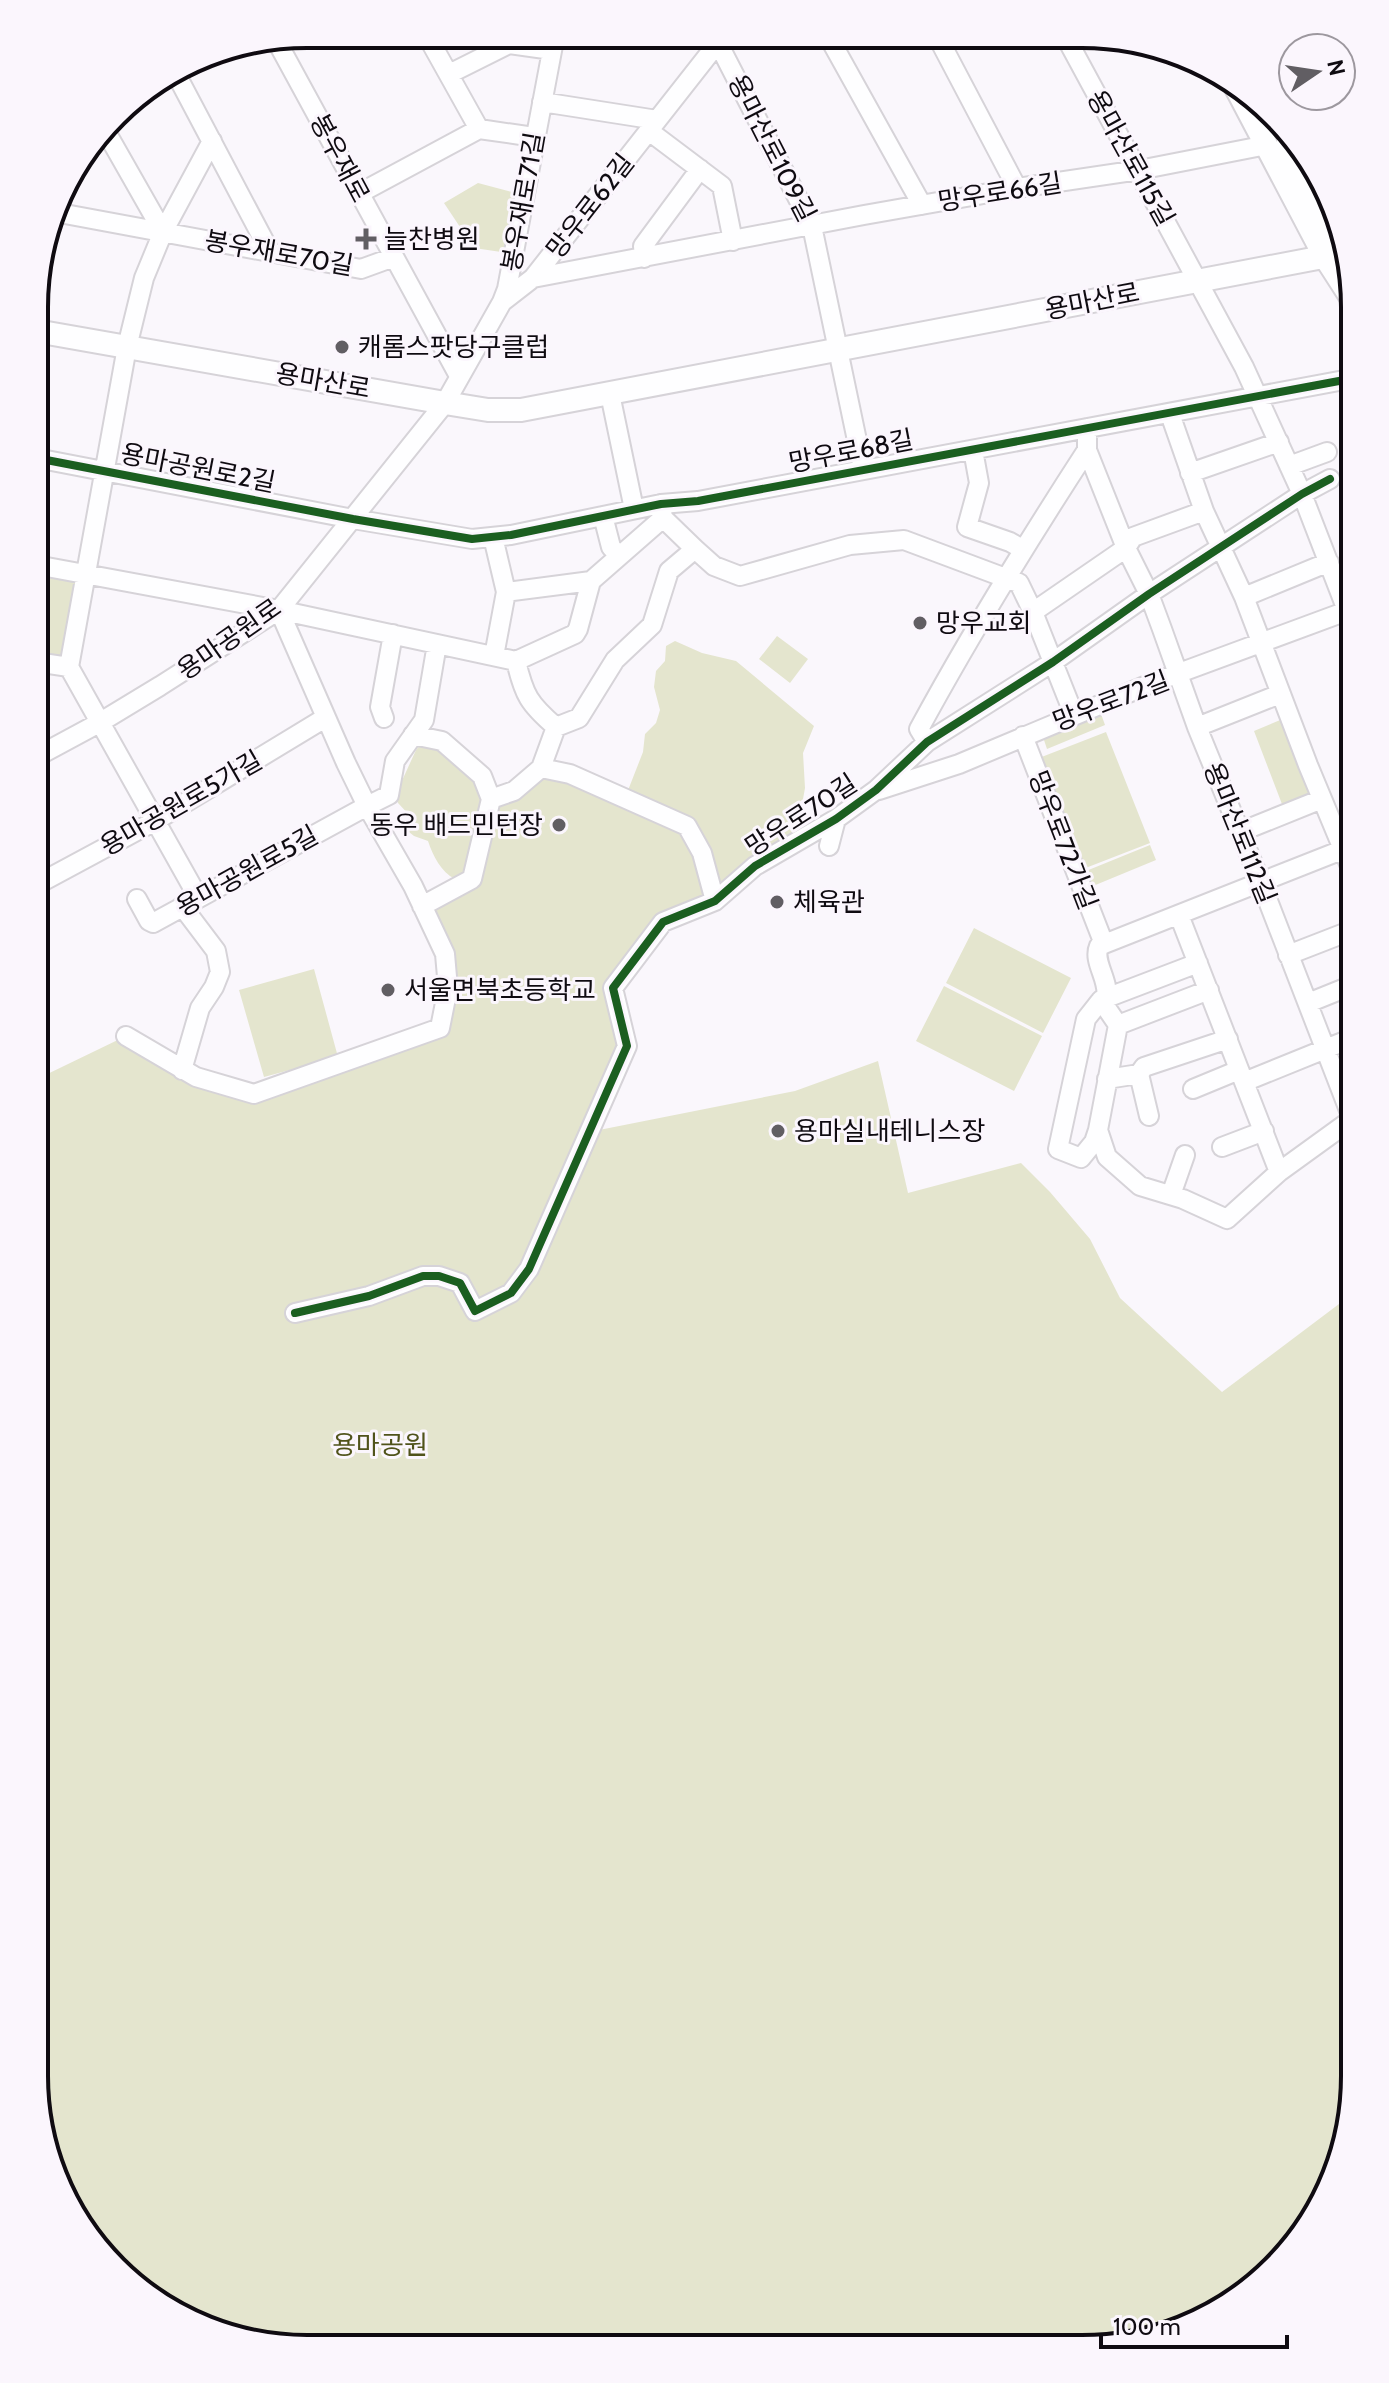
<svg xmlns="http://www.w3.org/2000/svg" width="1389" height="2383" font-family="Cabin,'Noto Sans KR',sans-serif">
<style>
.green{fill:#e4e5ce}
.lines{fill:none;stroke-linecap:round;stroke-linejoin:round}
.minor-casing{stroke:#d6d3d8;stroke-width:22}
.major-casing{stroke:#d6d3d8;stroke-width:26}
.minor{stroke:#fefeff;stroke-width:18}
.major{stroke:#fefeff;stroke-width:22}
.cycleway-casing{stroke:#fbf6fd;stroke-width:13}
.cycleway{stroke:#1b5e20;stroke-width:8}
.poi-dot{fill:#615e63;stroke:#fbf6fd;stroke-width:3}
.labels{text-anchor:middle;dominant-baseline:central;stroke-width:6;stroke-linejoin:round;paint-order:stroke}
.street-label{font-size:26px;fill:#0f0b11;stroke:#fbf6fd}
.poi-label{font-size:26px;fill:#0f0b11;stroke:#fbf6fd;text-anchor:start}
.park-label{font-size:26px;fill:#50531b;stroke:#fbf6fd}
.rim{fill:none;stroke:#0f0b11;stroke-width:4}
</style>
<rect width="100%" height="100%" fill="#faf7fc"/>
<path class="green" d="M478,183l41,11 -11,59 -34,-5 -30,-45z
M47,567l37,7 -15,91 -33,-5v-18z
M777,636l31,23 -18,24 -31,-24z
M675,641l27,12 34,8 78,65 -11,27 2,35 -7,39 -43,39 -92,56 -50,65 14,59 -38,86 206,-41 83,-30 30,132 113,-30 29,29 40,47 30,59 102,94 117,-88 16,-21 -1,812 -20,85 -35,62 -113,86 -103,21 -812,-2 -131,-55 -85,-112 -21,-104 1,-996 91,-44 128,58 186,-66 8,-40 -26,-82 50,-27 19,-80 50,-31 84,30 18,-46 2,-18 11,-11 4,-13 -6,-23 2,-16 9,-10 1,-15z
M1100,711l5,14 -58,24 -5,-15z
M1285,718l33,81 -33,13 -31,-81z
M1106,732l44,111 -67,26 -44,-111z
M422,743h10l45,35 9,22 -15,69 -16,10c-14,-7 -22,-23 -27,-38l-14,-5 -5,-4 2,-15 -13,-14 -3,-7 21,-46z
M1150,845l6,15 -63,26 -7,-15z
M974,928l97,50 -28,55 -97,-50z
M314,969l24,88 -74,20 -25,-87z
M944,986l98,50 -28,55 -98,-50z"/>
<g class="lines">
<defs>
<path id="minor" d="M426,34l53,95
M700,35l18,8 94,183 51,243
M828,36l94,169
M937,36l80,152
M1065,36l179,331 58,127 53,137
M276,40l183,336
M175,72l95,180
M449,74l60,-30 43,6
M542,102l115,18
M649,131l73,55 11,55
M360,193l119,-64 55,8
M54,212l307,57 33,-12
M163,232l49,-91
M644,258l-1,-12 57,-77
M533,278l331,-63 153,-27 122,-18 128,-25
M502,302l5,-13 48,-254
M610,394l24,115
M1170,414l34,97 40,86 64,168 47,113
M1087,428v22l39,98 23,46 13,35 35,98 66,161 89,230
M973,450l6,33 -12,44 43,15 12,7
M36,458l317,61 119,20 39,-4 150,-31 37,-3 657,-123
M1289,466l38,-14
M1190,473l89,-31
M603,516l8,31 8,9
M663,518l32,31
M493,537l13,55 -12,64
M36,565l243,45 237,51 59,-27 3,-5 13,-48 72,-63 -2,-14
M506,592l85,-11
M1244,597l85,-35
M1033,612l93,-64 7,-11 71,-26
M516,661c8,34 13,43 40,66
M36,662l33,5 129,230
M69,667l58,-320 17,-69 19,-46 -58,-102
M384,718l-4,-11 13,-73
M1197,727l83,-33
M413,735l29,6 40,35 9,23 -19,80 -50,27
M1023,736l81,208
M927,742l-8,-13c52,-96 109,-188 168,-279
M36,757l63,-34 61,-37 119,-76 166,-207 57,-101 31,-24 191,-243
M541,768l15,-41 23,-9 36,-58 37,-35 17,-54 26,-22 19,17 26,10 110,-31 54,-5 115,43 14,29 41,103
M541,768l29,6 117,52 15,27 13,48
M879,790l80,-26 193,-81 203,-75
M491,799l23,-8 27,-23
M1240,832l82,-33
M829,846l7,-27
M36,885l119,-64 170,-103
M137,899l12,22 4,2 214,-117 22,-11 6,-34 29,-41 13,-76
M182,906l34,45 4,21 -6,15 -14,21 -18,62
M1179,915l100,257
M1288,955l67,-26
M1106,998c4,-18 -14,-36 -7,-52l253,-100
M1101,1000l17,25 -20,105 9,27 33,29 43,13 44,20 52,-47 76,-55
M1308,1003l47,-19
M1118,1025l91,-35
M126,1036l70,41 58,17 186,-66 8,-40 -3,-34 -32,-68 -46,-80 -21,-43 -67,-153
M1139,1074l5,-7 84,-28
M1107,1079l32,-5 10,42
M1244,1082l111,-45
M1193,1089l46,-19
M1098,1130l-4,12 -13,16 -23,-9 28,-130 15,-19 97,-37
M1222,1147l42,-16
M1171,1195l14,-40
M295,1313l74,-17 54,-20h16l21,7 15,28 36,-18 18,-24 98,-223 -14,-58 50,-66 52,-21 40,-35 81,-47 40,-29 51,-48 126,-80 96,-68 153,-100 28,-15"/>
<path id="major" d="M1234,84l91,173 29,45
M1288,142l56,107
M36,331l409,72 43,7h33l823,-157"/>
</defs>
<use href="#minor" class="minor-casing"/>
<use href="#major" class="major-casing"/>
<use href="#minor" class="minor"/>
<use href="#major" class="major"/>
<defs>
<path id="cycleway" d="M36,458l317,61 119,20 39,-4 150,-31 37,-3 657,-123
M295,1313l74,-17 54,-20h16l21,7 15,28 36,-18 18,-24 98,-223 -14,-58 50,-66 52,-21 40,-35 81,-47 40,-29 51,-48 126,-80 96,-68 153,-100 28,-15"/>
</defs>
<use href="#cycleway" class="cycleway-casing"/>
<use href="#cycleway" class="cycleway"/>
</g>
<g class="poi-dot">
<path d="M362 227h8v8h8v8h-8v8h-8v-8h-8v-8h8z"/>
<circle cx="342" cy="347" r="8"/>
<circle cx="920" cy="623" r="8"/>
<circle cx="559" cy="825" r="8"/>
<circle cx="777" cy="902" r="8"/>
<circle cx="388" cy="990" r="8"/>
<circle cx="778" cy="1131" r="8"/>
</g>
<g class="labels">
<g class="street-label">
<text transform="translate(772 148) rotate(63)">용마산로109길</text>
<text transform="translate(340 158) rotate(62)">봉우재로</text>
<text transform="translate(1131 158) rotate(61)">용마산로115길</text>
<text transform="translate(1000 192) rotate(-9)">망우로66길</text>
<text transform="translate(523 202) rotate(-80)">봉우재로71길</text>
<text transform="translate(590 206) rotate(-52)">망우로62길</text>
<text transform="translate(279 253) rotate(10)">봉우재로70길</text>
<text transform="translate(1092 301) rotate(-11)">용마산로</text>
<text transform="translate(323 381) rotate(10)">용마산로</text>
<text transform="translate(851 451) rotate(-11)">망우로68길</text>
<text transform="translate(198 468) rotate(11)">용마공원로2길</text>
<text transform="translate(229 639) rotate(-35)">용마공원로</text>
<text transform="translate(1111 701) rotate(-21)">망우로72길</text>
<text transform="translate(181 803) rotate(-30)">용마공원로5가길</text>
<text transform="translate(801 815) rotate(-33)">망우로70길</text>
<text transform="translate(1240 833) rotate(68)">용마산로112길</text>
<text transform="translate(1063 840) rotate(69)">망우로72가길</text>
<text transform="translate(247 871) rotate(-29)">용마공원로5길</text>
</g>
<g class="poi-label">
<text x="384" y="239">늘찬병원</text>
<text x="358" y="347">캐롬스팟당구클럽</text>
<text x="936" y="623">망우교회</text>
<text x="543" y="825" text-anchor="end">동우 배드민턴장</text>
<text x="793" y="902">체육관</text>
<text x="404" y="990">서울면북초등학교</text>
<text x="794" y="1131">용마실내테니스장</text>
</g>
<g class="park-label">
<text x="380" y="1445">용마공원</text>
</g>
</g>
<path d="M0 0H1389V2383H0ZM307 48H1082A259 259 0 0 1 1341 307V2076A259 259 0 0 1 1082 2335H307A259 259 0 0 1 48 2076V307A259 259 0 0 1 307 48Z" fill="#fbf6fd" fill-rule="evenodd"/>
<path class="rim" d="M307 48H1082A259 259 0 0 1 1341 307V2076A259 259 0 0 1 1082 2335H307A259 259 0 0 1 48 2076V307A259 259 0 0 1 307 48Z"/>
<g transform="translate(1317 72) rotate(77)"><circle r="38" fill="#fbf6fd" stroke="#9d989f" stroke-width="2"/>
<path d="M0-6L14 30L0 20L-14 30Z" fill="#615e63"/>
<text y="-12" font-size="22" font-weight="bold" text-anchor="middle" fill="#0f0b11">N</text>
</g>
<path d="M1101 2335v12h186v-12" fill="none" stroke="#0f0b11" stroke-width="4"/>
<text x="1113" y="2335" font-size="24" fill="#0f0b11" stroke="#fbf6fd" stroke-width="6" paint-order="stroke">100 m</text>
</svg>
